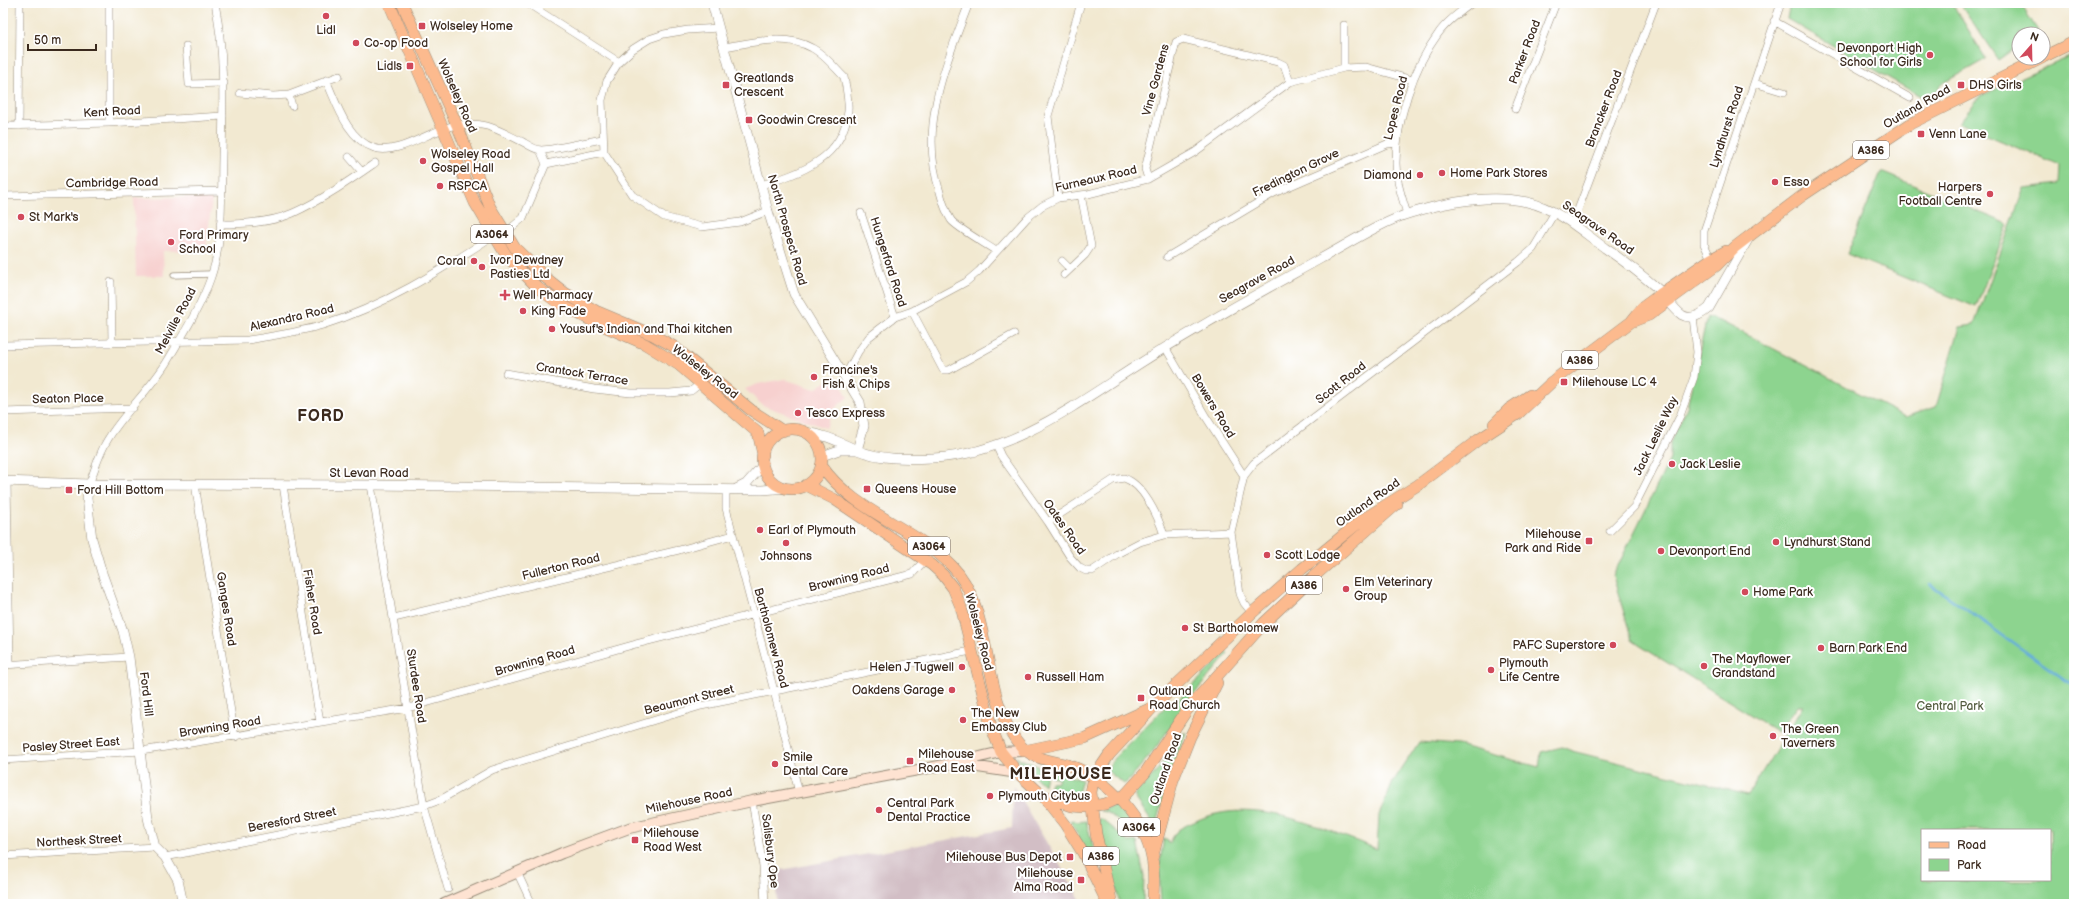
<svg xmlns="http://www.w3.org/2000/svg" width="2077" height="907" font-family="'Balsamiq Sans',sans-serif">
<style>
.built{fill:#f7d0cf}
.industrial{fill:#d2bec5}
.green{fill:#8dd48f;stroke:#647f56;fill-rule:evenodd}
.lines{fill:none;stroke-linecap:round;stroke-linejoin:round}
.stream{stroke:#65addc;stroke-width:2.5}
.pedestrian-casing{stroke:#968a78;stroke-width:7}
.minor-casing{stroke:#968a78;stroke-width:8}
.tertiary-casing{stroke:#968a78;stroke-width:10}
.secondary-casing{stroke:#968a78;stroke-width:12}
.primary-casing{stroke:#968a78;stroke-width:12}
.pedestrian{stroke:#fff;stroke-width:5.5}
.minor{stroke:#fff;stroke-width:7}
.tertiary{stroke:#fff;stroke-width:9}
.secondary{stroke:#fee3d2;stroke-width:10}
.primary{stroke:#fcba8e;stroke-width:11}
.poi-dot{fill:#d1495b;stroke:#fff;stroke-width:1.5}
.labels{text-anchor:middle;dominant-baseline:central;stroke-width:4;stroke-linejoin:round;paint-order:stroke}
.shield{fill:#fff;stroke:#766a62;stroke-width:1}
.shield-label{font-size:11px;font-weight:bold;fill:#3b2a1e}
.poi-label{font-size:12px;fill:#3b2a1e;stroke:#fff;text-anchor:start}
.street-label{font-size:12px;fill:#3b2a1e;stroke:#fff}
.park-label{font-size:12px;fill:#545d40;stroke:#fff}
.district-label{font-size:16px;font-weight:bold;letter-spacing:1px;fill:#3b2a1e;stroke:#fff}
</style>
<rect width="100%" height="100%" fill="#fff"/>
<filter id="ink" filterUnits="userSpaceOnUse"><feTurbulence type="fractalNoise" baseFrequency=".025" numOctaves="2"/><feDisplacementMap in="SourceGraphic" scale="8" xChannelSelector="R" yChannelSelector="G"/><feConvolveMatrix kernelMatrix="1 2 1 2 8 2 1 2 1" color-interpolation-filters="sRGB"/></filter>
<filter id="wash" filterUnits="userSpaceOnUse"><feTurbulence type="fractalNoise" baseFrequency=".012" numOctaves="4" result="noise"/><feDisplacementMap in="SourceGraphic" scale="16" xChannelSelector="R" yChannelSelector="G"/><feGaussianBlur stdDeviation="0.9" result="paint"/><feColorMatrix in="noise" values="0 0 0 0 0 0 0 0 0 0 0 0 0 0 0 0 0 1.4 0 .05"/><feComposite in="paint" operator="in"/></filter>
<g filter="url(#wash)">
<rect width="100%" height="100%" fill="#f2e9d1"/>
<path class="built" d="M211,197l1,2 -6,51 -43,1 1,25h-28l-2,-78z
M836,375l12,22 -15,13 -7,18 -64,-23 -17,-16 13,-5 26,-5 31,10z"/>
<path class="industrial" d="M1013,786l70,118h-306l-2,-33 237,-43z"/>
<path class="green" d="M1790,3h162l34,56 -41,23 -18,18 -140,-81z
M1960,3h60l18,28 -4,3h-15v11l-21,15z
M2074,55v849h-913l-2,-37 5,-29 4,2 1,4c3,-4 5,-10 8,-13 4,-4 13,-7 19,-10 56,-27 128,8 181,28l2,-34 14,-33 26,-40 39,3 81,22 2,-15 21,-5 10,4 176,44 55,-89h-6l-19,26 -139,-87 -7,-5 -19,-64 57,-117v-16l17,-36 20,-90 15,5 183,95 31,-10 24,-80 14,-2 50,-137 35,-4 1,-18 -101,-43 21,-27zM1922,830h128v50h-128z
M1881,172l127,52 -32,83 -129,-53z
M1227,652l1,2 -29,34 -48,66 -23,27 -4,3 -18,-14 12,-16 51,-51 8,-2z
M1185,732l1,1 -17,45 -14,49 -20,-30v-3l21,-22z
M1016,757l31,13 -3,15 -24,-22z
M1052,771l30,9 -5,17 -14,-3 -14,-6 2,-6 5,1 2,-2 1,-2 -8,-2z
M1118,804l18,27 -2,3 -27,-22 -7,-1z
M1098,819h4l27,23 8,-1 7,35 -1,28h-23z
M1072,820l6,2 8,-1 13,46 -3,1 -26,-47z"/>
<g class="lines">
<path class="stream" d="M1930,584l144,102"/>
</g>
</g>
<g filter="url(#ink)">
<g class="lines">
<defs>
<path id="pedestrian" d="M174,275l37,-1"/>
<path id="minor" d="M109,3v120
M527,3l92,59
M969,3c-23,61 -51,123 -29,189 2,8 6,20 11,28 6,8 35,24 45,31
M1774,21l136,77
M719,28l-31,2 -24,4 -15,5 -16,10 -14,13 -12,19 -5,19 2,52 28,43 32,22 38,10 38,-5 28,-11
M186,46l3,38 35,-1
M724,47c28,-4 61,-14 88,1 12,6 23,20 32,29 2,10 5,23 4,34 -5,48 -47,62 -87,74
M1344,68v-43
M326,80c11,24 21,59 48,68 25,8 57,-19 83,-23 30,-4 40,5 66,17 5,3 11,7 17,8 9,1 50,-9 62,-11
M1754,83l30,9
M240,93l33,3 16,-1 50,-19
M289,95l3,11
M1515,109l41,-106
M3,126l106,-3 114,-7
M19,126l1,-123
M540,150l6,14
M349,157l13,15
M1148,179l-3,-10 31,-127 7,-3 95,23 6,3 6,17
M3,196l218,-5
M1058,198l-10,-82 33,-113
M861,213l34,104
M1407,214c-5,-17 -11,-33 -11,-51 0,-42 17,-95 42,-129 8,-12 22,-22 34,-31
M1573,223l83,-220
M220,224c23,0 51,-1 73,-11 29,-13 56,-32 82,-50
M505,233l18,-15 23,-54 58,-12
M1167,257l107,-64 113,-49 10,-1
M1711,259l-7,-15v-13l77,-228
M1062,261l8,8
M1064,275l21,-20 6,-9 -10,-51
M111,282l1,61
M912,311l31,59h6l65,-36
M3,345l245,-5c25,-4 51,-8 75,-15 61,-19 117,-54 170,-89
M1165,347l41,70 38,59
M506,373l88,16 37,4h39l21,-2 10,-8
M845,376l13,-24 11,-15 26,-20 17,-6 54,-29 13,-11 48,-53 15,-12 16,-8 30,-4 60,-15 47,-27 95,-70 54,-14 22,-1 47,13
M3,412l130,-4
M996,445l5,11 47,66 22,35 10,11 6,3h6l25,-17 23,-12 24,-7 67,-3
M7,481l3,183
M89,484c6,-14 10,-31 19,-45 17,-28 43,-50 60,-79 16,-27 33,-54 43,-83 13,-38 10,-81 11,-120 1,-52 3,-103 -7,-154
M195,484l40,253
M283,485l37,237
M371,485l53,321 24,83
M726,489v19l48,183 25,102
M1048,522l65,-42 11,-2c19,6 34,38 40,57
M1610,531l24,-24 46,-91 14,-39 3,-25 -4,-35
M1252,613l-8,-10 -4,-9 -9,-62 13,-56 10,-13 264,-201 15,-13 22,-37
M394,618l285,-68 54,-15
M3,665l126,-8
M3,760l138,-9 267,-43 228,-64 276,-70 13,-14
M752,801l11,65 2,38
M3,856l152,-9
M165,857l259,-51 16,-6 52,-30 209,-64 270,-55
M517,872l15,32"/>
<path id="tertiary" d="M712,3l56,208 26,83 66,108 4,24 -7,24
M805,432c19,2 34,10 52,18 24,10 50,9 76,8 78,-4 142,-53 206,-94 59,-38 120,-71 181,-105 26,-14 63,-38 91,-46 36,-11 79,-19 116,-11 31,7 53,28 78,46 19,13 36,26 53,41 8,7 15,20 24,26 10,6 20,-1 27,-7l41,-72
M822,456l17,-6h16
M3,481l86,3 282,1 391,5 26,-2
M89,484l-2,14 5,41 10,34 21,58 6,26 19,161 7,29 10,10 13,23 5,24
M736,489l10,-5 17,-19"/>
<path id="secondary" d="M958,764l60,9
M444,904l118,-51 67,-25 123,-27 198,-37 51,-12 22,-1"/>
<path id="primary" d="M389,3l86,200 31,52 32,33 19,14 35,19 53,23 34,21 79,68 5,22
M402,3l55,122 33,82 25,41 31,30 19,15 31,18 57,24 20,11 78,64 32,21
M2043,57l31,-15
M1631,322l18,-7 67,-49 19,-19 67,-51 108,-72 132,-66
M1550,383l81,-61 12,-15 19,-14 49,-34 15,-8
M1494,424l15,-15 21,-14
M762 459a30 30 0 1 1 60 0a30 30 0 1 1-60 0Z
M821,465c32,47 92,61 131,101 41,41 29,126 64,174 15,21 33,19 55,26 37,13 74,54 81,93 3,14 1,31 1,45
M806,485l28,14 98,66 11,10 10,13 8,19 30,119 10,26 17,21 25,23 22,28 18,29 23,47
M1023,751l62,-13 64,-29
M1044,796l28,10 12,1 21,-3 20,-9 20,-22 42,-63 77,-87 48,-45 85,-74
M1152,859l21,-79 17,-43 27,-54
M1112,904l-16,-70 -5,-42 3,-15 15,-22 46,-50 97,-92 50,-44 60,-49 56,-35 60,-45 40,-26 37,-35"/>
</defs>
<use href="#pedestrian" class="pedestrian-casing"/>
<use href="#minor" class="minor-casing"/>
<use href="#tertiary" class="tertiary-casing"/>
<use href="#secondary" class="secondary-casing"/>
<use href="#primary" class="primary-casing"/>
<use href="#pedestrian" class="pedestrian"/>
<use href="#minor" class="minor"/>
<use href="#tertiary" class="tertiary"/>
<use href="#secondary" class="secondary"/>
<use href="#primary" class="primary"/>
</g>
</g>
<g class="poi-dot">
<circle cx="326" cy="16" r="4"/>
<rect x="418" y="22" width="8" height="8" rx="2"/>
<circle cx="356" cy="43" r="4"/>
<circle cx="1930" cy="55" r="4"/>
<rect x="406" y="62" width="8" height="8" rx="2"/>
<rect x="722" y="81" width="8" height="8" rx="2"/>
<rect x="1957" y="81" width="8" height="8" rx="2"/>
<rect x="745" y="116" width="8" height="8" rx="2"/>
<rect x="1917" y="130" width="8" height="8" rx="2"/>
<circle cx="423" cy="161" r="4"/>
<circle cx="1442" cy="173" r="4"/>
<circle cx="1420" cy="175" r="4"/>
<circle cx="1775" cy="182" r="4"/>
<circle cx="440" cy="186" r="4"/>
<circle cx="1990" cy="194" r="4"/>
<circle cx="21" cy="217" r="4"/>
<circle cx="171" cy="242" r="4"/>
<circle cx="474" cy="261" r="4"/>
<circle cx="482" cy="267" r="4"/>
<path d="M503 289h4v4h4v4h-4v4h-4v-4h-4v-4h4z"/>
<circle cx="523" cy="311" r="4"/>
<circle cx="552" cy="329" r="4"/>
<circle cx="814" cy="377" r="4"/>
<rect x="1560" y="378" width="8" height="8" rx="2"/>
<circle cx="798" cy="413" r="4"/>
<circle cx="1672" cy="464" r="4"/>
<rect x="863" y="485" width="8" height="8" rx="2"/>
<rect x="65" y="486" width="8" height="8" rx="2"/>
<circle cx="760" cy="530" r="4"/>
<rect x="1585" y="537" width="8" height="8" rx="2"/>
<circle cx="1776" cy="542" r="4"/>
<circle cx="786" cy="543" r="4"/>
<circle cx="1661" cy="551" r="4"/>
<circle cx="1267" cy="555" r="4"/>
<circle cx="1346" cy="589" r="4"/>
<circle cx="1745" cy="592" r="4"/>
<circle cx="1185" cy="628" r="4"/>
<circle cx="1613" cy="645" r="4"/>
<circle cx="1821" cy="648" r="4"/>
<circle cx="1704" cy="666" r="4"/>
<circle cx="962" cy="667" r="4"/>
<circle cx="1491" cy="670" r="4"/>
<circle cx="1028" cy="677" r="4"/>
<circle cx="952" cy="690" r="4"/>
<rect x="1137" y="694" width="8" height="8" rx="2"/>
<circle cx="963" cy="720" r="4"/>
<circle cx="1773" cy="736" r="4"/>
<rect x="906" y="757" width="8" height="8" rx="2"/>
<circle cx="775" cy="764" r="4"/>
<circle cx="990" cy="796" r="4"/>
<circle cx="879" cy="810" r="4"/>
<rect x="631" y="836" width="8" height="8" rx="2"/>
<rect x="1066" y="853" width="8" height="8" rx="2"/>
<rect x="1077" y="876" width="8" height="8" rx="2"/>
</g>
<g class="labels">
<g class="shield">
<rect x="1853" y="141" width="36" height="18" rx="3"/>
<rect x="471" y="225" width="42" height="18" rx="3"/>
<rect x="1562" y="351" width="36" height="18" rx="3"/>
<rect x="908" y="537" width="42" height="18" rx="3"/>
<rect x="1286" y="576" width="36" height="18" rx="3"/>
<rect x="1118" y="818" width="42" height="18" rx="3"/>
<rect x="1083" y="847" width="36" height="18" rx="3"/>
</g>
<g class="shield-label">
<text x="1871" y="150">A386</text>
<text x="492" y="234">A3064</text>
<text x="1580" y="360">A386</text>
<text x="929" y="546">A3064</text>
<text x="1304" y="585">A386</text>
<text x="1139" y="827">A3064</text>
<text x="1101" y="856">A386</text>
</g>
<g class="poi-label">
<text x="430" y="26">Wolseley Home</text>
<text x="326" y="30" text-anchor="middle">Lidl</text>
<text x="364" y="43">Co-op Food</text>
<text x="1922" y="48" text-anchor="end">Devonport High<tspan x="1922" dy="14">School for Girls</tspan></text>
<text x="402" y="66" text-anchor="end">Lidls</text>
<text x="734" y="78">Greatlands<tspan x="734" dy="14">Crescent</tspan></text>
<text x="1969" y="85">DHS Girls</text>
<text x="757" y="120">Goodwin Crescent</text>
<text x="1929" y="134">Venn Lane</text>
<text x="431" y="154">Wolseley Road<tspan x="431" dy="14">Gospel Hall</tspan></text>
<text x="1450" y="173">Home Park Stores</text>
<text x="1412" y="175" text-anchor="end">Diamond</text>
<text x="1783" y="182">Esso</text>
<text x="448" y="186">RSPCA</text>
<text x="1982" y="187" text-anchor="end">Harpers<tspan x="1982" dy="14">Football Centre</tspan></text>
<text x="29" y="217">St Mark's</text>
<text x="179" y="235">Ford Primary<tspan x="179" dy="14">School</tspan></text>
<text x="490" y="260">Ivor Dewdney<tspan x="490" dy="14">Pasties Ltd</tspan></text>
<text x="466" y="261" text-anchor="end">Coral</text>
<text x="513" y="295">Well Pharmacy</text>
<text x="531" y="311">King Fade</text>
<text x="560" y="329">Yousuf's Indian and Thai kitchen</text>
<text x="822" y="370">Francine's<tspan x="822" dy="14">Fish &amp; Chips</tspan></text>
<text x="1572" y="382">Milehouse LC 4</text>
<text x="806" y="413">Tesco Express</text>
<text x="1680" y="464">Jack Leslie</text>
<text x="875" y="489">Queens House</text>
<text x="77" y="490">Ford Hill Bottom</text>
<text x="768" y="530">Earl of Plymouth</text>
<text x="1581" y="534" text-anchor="end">Milehouse<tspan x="1581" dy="14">Park and Ride</tspan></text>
<text x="1784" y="542">Lyndhurst Stand</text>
<text x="1669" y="551">Devonport End</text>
<text x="1275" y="555">Scott Lodge</text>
<text x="786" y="556" text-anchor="middle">Johnsons</text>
<text x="1354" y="582">Elm Veterinary<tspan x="1354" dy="14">Group</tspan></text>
<text x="1753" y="592">Home Park</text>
<text x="1193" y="628">St Bartholomew</text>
<text x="1605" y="645" text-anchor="end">PAFC Superstore</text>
<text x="1829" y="648">Barn Park End</text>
<text x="1712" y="659">The Mayflower<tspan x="1712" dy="14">Grandstand</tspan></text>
<text x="1499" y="663">Plymouth<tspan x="1499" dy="14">Life Centre</tspan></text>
<text x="954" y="667" text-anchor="end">Helen J Tugwell</text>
<text x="1036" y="677">Russell Ham</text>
<text x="944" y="690" text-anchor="end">Oakdens Garage</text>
<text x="1149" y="691">Outland<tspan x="1149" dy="14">Road Church</tspan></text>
<text x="971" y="713">The New<tspan x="971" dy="14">Embassy Club</tspan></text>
<text x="1781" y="729">The Green<tspan x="1781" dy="14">Taverners</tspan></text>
<text x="918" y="754">Milehouse<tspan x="918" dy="14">Road East</tspan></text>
<text x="783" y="757">Smile<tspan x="783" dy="14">Dental Care</tspan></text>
<text x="998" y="796">Plymouth Citybus</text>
<text x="887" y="803">Central Park<tspan x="887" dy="14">Dental Practice</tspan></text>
<text x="643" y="833">Milehouse<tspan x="643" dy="14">Road West</tspan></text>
<text x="1062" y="857" text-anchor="end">Milehouse Bus Depot</text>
<text x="1073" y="873" text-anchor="end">Milehouse<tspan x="1073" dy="14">Alma Road</tspan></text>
</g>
<g class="street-label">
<text transform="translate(1525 52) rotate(-69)">Parker Road</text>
<text transform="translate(1156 80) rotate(-75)">Vine Gardens</text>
<text transform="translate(457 96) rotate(66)">Wolseley Road</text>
<text transform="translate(1917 107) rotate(-30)">Outland Road</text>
<text transform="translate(1396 108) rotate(-76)">Lopes Road</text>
<text transform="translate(1604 109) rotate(-69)">Brancker Road</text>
<text transform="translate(112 112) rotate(-3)">Kent Road</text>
<text transform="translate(1727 127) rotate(-72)">Lyndhurst Road</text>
<text transform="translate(1296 173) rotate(-26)">Fredington Grove</text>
<text transform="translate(1096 179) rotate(-13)">Furneaux Road</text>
<text transform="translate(112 183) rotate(-1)">Cambridge Road</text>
<text transform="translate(1598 228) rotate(35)">Seagrave Road</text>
<text transform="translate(787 230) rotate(74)">North Prospect Road</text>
<text transform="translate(888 262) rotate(72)">Hungerford Road</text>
<text transform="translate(1257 280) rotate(-29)">Seagrave Road</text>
<text transform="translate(292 318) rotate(-13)">Alexandra Road</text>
<text transform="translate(176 321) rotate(-62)">Melville Road</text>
<text transform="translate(705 372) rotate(38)">Wolseley Road</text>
<text transform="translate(582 374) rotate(9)">Crantock Terrace</text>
<text transform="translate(1341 383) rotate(-38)">Scott Road</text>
<text transform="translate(68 399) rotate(-1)">Seaton Place</text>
<text transform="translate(1213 406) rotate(59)">Bowers Road</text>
<text transform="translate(1656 436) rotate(-64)">Jack Leslie Way</text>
<text x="369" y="473">St Levan Road</text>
<text transform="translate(1368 503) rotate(-35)">Outland Road</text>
<text transform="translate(1064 527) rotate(55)">Oates Road</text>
<text transform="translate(561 567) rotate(-14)">Fullerton Road</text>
<text transform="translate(849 578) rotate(-14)">Browning Road</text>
<text transform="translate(312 602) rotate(81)">Fisher Road</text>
<text transform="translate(226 609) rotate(81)">Ganges Road</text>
<text transform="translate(979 632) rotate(75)">Wolseley Road</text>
<text transform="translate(771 638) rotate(75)">Bartholomew Road</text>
<text transform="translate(535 661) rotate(-16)">Browning Road</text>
<text transform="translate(416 686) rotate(81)">Sturdee Road</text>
<text transform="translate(146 694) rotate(83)">Ford Hill</text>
<text transform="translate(689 700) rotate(-14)">Beaumont Street</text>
<text transform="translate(220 727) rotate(-9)">Browning Road</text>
<text transform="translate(71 745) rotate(-4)">Pasley Street East</text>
<text transform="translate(1166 769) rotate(-71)">Outland Road</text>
<text transform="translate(689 801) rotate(-12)">Milehouse Road</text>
<text transform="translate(292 820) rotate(-11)">Beresford Street</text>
<text transform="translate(79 841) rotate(-3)">Northesk Street</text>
<text transform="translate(770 851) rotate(83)">Salisbury Ope</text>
</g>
<g class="park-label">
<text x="1950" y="706">Central Park</text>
</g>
<g class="district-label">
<text x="321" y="416">FORD</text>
<text x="1061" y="774">MILEHOUSE</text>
</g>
</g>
<rect width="2077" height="907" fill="none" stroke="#fff" stroke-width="16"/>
<rect x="1921" y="829" width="130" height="52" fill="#ffffff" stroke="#b1aaa5"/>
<rect x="1929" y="842" width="20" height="6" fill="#fcba8e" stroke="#b1aaa5"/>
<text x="1957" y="849" font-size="12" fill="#3b2a1e">Road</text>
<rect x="1929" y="859" width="20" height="12" fill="#8dd48f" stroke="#b1aaa5"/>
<text x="1957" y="869" font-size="12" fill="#3b2a1e">Park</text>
<g transform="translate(2031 46) rotate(20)"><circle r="19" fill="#ffffff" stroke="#b1aaa5"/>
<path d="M0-3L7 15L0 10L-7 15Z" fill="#d1495b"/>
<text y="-6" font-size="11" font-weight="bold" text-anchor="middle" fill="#3b2a1e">N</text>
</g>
<path d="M28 44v6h68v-6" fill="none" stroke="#3b2a1e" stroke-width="2"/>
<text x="34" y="44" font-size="12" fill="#3b2a1e" stroke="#ffffff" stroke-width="3" paint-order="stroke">50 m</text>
</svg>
